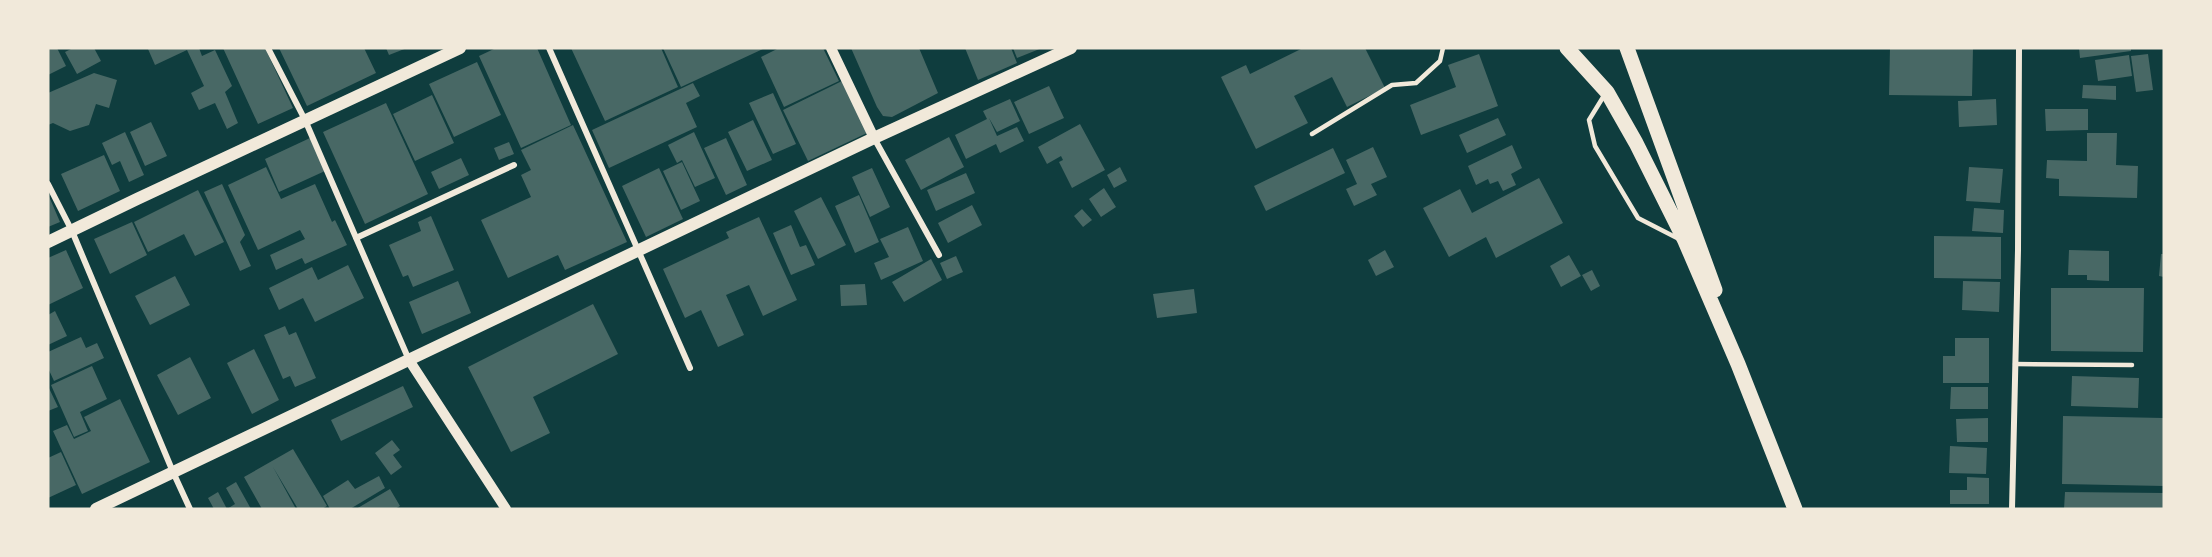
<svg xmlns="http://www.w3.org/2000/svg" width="2212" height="557" font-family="Figtree,sans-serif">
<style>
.building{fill:#486865}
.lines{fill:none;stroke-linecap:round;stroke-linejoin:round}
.service{stroke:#f1e9da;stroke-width:4.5}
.minor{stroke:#f1e9da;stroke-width:6}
.tertiary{stroke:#f1e9da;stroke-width:10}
.secondary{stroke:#f1e9da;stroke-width:12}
.primary{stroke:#f1e9da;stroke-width:15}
</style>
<rect width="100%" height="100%" fill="#0f3d3e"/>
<path class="building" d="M48,48h9l9,18 -18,9z
M73,48h21l7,13 -24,13 -12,-22z
M199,48l3,8 13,-6 17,36 -7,6 13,31 -11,6 -12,-26 -16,7 -8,-17 13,-7 -17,-36 -32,15 -7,-16z
M223,48h42l28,60 -35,16z
M279,48h85l12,25 -69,33z
M386,48h21l-18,7z
M496,48h41l34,77 -50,23 -42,-92z
M571,48h90l17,39 -73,34z
M663,48h102l-84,39z
M779,48h44l16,33 -55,26 -23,-50z
M851,48h68l19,45 -46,24 -9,-1 -6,-9z
M965,48h46l6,15 -39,17z
M1013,48h29l-25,10z
M1303,48h62l20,40 -38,19 -15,-30 -38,19 14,27 -52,26 -35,-72 25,-12 4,9z
M1890,48h83l-1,48 -83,-1z
M2079,48h52v3l-51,7z
M1479,54l19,52 -77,29 -11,-30 46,-18 -8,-22z
M2148,54l5,36 -17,2 -5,-36z
M2129,55l3,21 -34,5 -3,-21z
M477,62l24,53 -47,22 -25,-53z
M94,73l23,7 -8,28 -13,-4 -7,21 -19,6 -17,-8 -5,2v-32z
M842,81l25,52 -59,28 -25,-51z
M693,83l7,13 -14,7 11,24 -88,41 -17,-38z
M2083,85l33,1v14l-34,-2z
M1049,86l15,32 -35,16 -15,-32z
M773,93l23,51 -23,10 -24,-51z
M432,95l22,48 -39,18 -22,-47z
M1010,99l10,22 -23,11 -8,-14 8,18 20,-9 7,14 -24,12 -4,-9 -30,15 -11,-24 32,-16 -4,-8z
M1996,99l1,26 -38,2 -1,-26z
M386,103l42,91 -63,30 -42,-92z
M2045,109h43v21l-42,1z
M1498,118l8,17 -39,18 -8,-18z
M753,120l19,40 -25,11 -19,-39z
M151,122l16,34 -22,10 -15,-34z
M1080,124l25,46 -33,18 -13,-26 4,-2 -2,-4 -14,8 -9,-17z
M573,125l54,117 -62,28 -7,-15 -50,23 -27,-58 50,-23 -10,-22 10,-5 -10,-20z
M125,132l19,43 -15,7 -9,-21 -8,4 -10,-22z
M694,132l21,46 -20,9 -13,-27 -5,3 -9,-18z
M2087,133h30l-1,32 22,1 -1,32 -78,-2v-17l-13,-1 1,-18 40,1z
M949,137l15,30 -43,23 -16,-30z
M310,138l15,33 -46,21 -14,-33z
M726,138l21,47 -21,10 -22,-47z
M509,142l5,12 -15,6 -5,-12z
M1512,145l10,23 -11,6 5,11 -13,6 -5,-10 -8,3 -2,-5 -12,6 -8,-19z
M1373,147l14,30 -16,7 6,11 -23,11 -8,-17 11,-5 -11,-24z
M1333,148l12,25 -79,38 -12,-25z
M104,155l16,36 -42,20 -17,-37z
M461,158l8,17 -30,14 -8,-17z
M682,162l18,39 -19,9 -18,-39z
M266,167l15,32 34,-15 17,38 3,-2 12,25 -42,19 -3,-6 -26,12 -6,-15 35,-16 -5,-9 -42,20 -30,-65z
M1120,167l7,14 -13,7 -7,-13z
M1969,167l34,2 -3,34 -34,-2z
M659,168l24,51 -37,18 -24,-51z
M872,168l18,39 -20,10 -18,-40z
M966,173l9,20 -39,18 -9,-21z
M1539,178l24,45 -67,35 -10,-21 -37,20 -26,-49 37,-19 12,24z
M222,184l23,51 -5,7 11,24 -11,5 -36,-79z
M1104,188l12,19 -15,10 -12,-18z
M198,190l26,52 -29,14 -11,-22 -36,18 -14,-30z
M48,194l12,28 -12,5z
M859,195l20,47 -24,11 -20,-47z
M821,197l25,48 -28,14 -24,-48z
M972,205l10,20 -34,18 -10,-20z
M1974,208l30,2 -1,23 -31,-2z
M1082,209l10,11 -9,7 -9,-11z
M431,216l23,54 -41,17 -5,-12 -5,2 -14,-32 32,-14 -3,-9z
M759,217l38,83 -34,16 -14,-31 -23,10 18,40 -26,12 -17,-37 -16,8 -22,-49 66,-31 -3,-6z
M132,222l15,33 -37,19 -16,-35z
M791,225l9,22 6,-2 9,20 -24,10 -18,-42z
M908,227l15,34 -42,19 -7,-17 15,-6 -9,-18z
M1934,236l67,1v42l-67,-1z
M66,250l17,38 -35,17v-47z
M1385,250l9,17 -18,9 -8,-16z
M2069,250l40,1v30l-22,-1v-5h-19z
M2161,254h3v23l-5,-1z
M1569,255l12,21 -20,11 -11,-21z
M956,256l7,16 -16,7 -7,-16z
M931,259l11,21 -38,22 -12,-20z
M348,265l16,33 -49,24 -12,-24 -24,12 -10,-22 43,-21 6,13z
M1592,270l8,16 -9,5 -9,-16z
M175,276l15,29 -40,20 -15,-29z
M458,281l13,32 -49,21 -13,-32z
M1963,281l37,1 -1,30 -37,-2z
M865,284l2,21 -26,1 -1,-21z
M2051,288h93l-1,64 -92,-1z
M1194,289l3,24 -40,5 -4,-24z
M593,304l25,50 -85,43 17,36 -39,19 -43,-85z
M55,311l12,25 -19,9v-30z
M285,326l4,9 7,-3 20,46 -21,9 -5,-11 -7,3 -19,-44z
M81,337l5,11 11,-5 7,15 -50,23 -6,-13v-16z
M1955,338h34v45h-46v-27h12z
M254,349l25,51 -27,14 -25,-51z
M190,357l21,41 -33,17 -21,-40z
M92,366l15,33 -27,13 8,19 -14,6 -23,-52z
M2072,376l67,2 -1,30 -67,-2z
M48,386l10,21 -10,4z
M403,386l10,21 -72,34 -10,-21z
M1951,387h37v22h-38z
M120,399l30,63 -68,32 -29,-63 14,-6 7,14 17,-8 -7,-14z
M2063,416l101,2v68l-102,-2z
M1988,418v24h-31l-1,-23z
M392,440l8,10 -7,5 9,12 -11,8 -16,-22z
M1950,446l37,2 -1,26 -37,-1z
M293,449l34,57 -5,3h-24l-25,-42 23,42h-34l-18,-32z
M61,452l15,33 -28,13v-40z
M379,476l6,12 -35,21h-20l-7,-13 25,-16 7,9z
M1967,477l22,1v26h-39v-14h17z
M236,482l15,27h-37l-6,-11 10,-6 9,17 8,-5 -9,-16z
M390,489l10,17 -5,3h-39z
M2065,492l99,1v16h-100z"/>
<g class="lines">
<path class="service" d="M1605,94l-16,26 6,26 43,72 41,21
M1312,134l80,-49 24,-2 24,-22 3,-13
M2015,364l117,1"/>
<path class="minor" d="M268,48l37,72 104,240
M549,48l141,320
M874,138l65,117
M48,184l24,47 101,241 17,37
M356,238l158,-73
M2012,509l6,-259 1,-202"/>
<path class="tertiary" d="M831,48l43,90
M409,360l97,149"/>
<path class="secondary" d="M48,242l89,-43 323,-151
M96,509l778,-371 197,-90"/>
<path class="primary" d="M1567,48l40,44 29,51 49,98 53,123 57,145
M1627,48l88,242"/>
</g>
<rect width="2212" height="557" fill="none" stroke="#f1e9da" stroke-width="99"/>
</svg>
